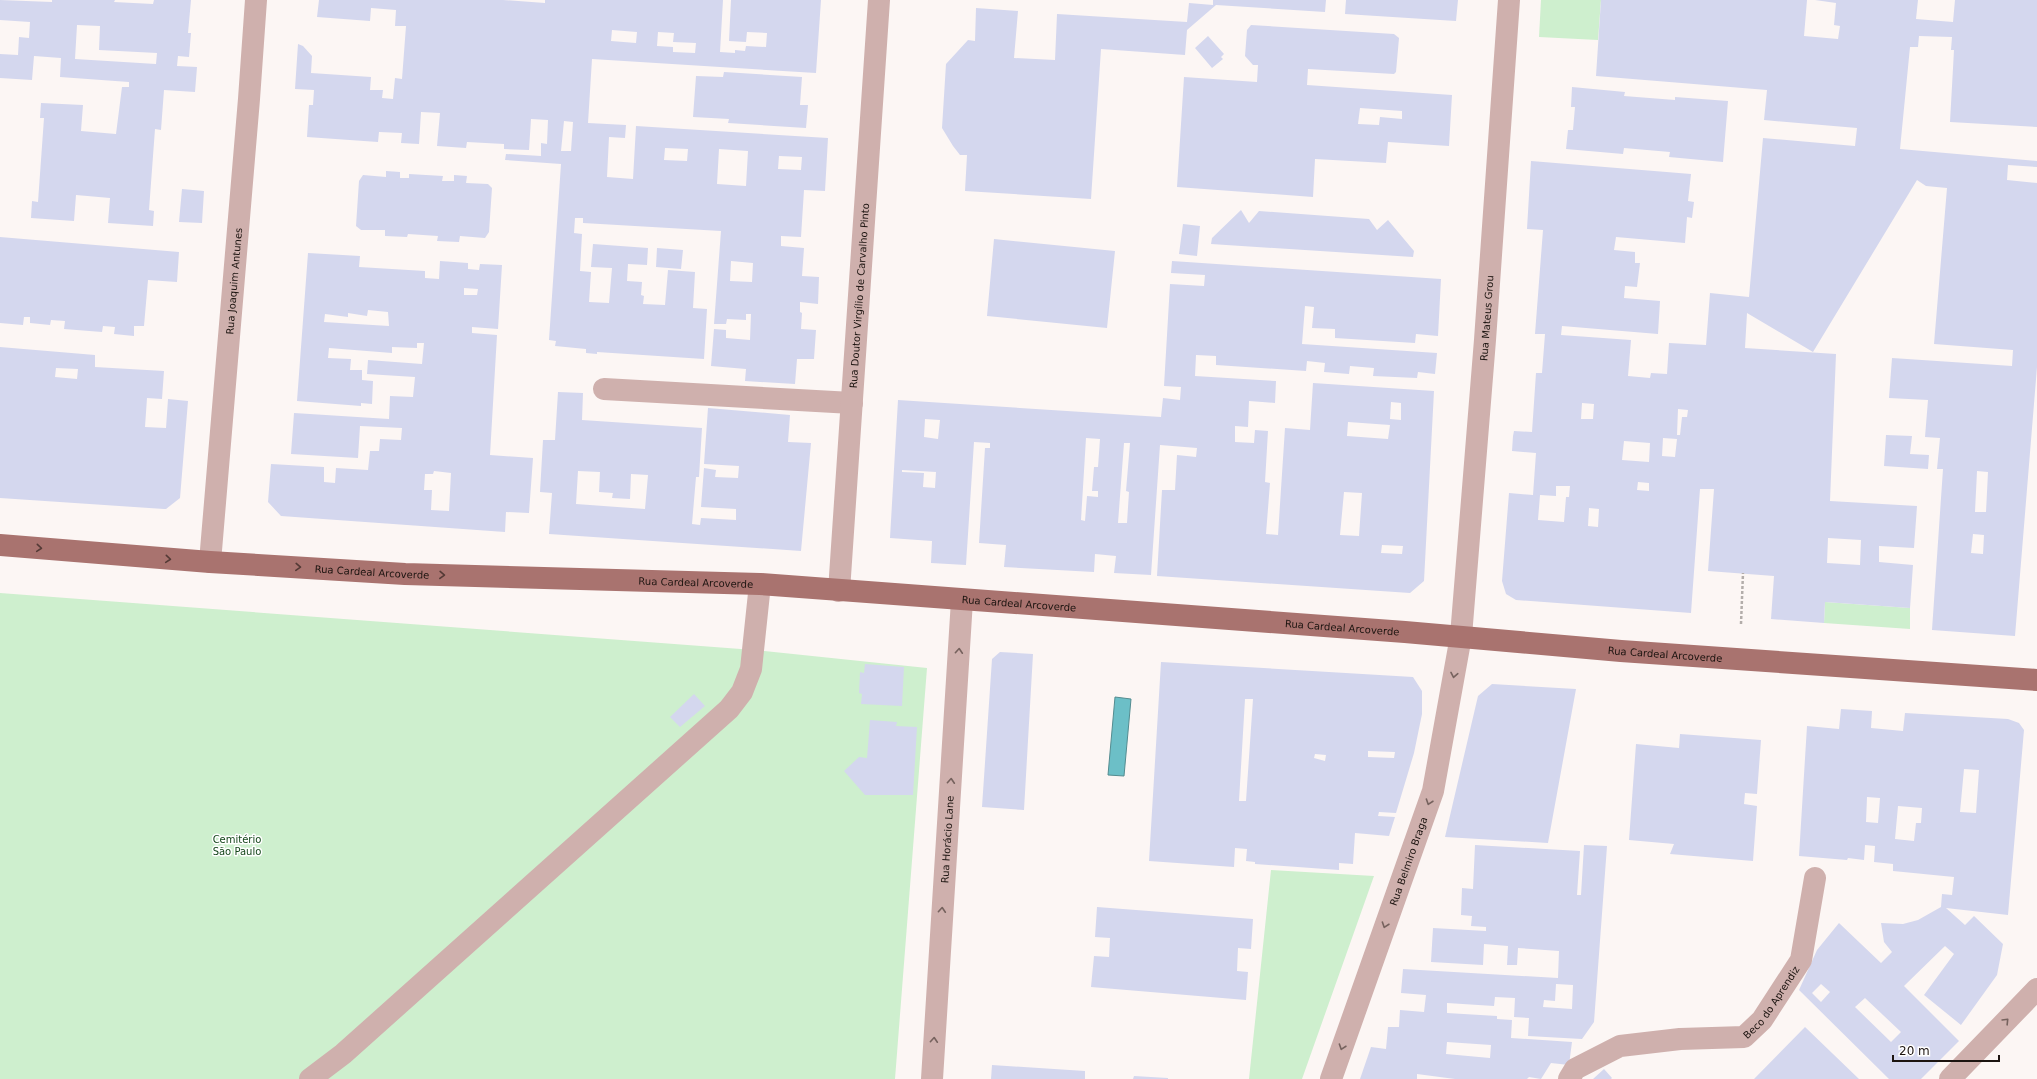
<svg xmlns="http://www.w3.org/2000/svg" width="2037" height="1079" font-family="'DejaVu Sans',sans-serif">
<style>
.green{fill:#ceefce}
.water{fill:#6cbfc7;stroke:#548c90}
.building{fill:#d4d7ee;fill-rule:evenodd}
.lines{fill:none;stroke-linecap:round;stroke-linejoin:round}
.path{stroke:#b3adaa;stroke-width:2.5;stroke-dasharray:3 2;stroke-linecap:butt}
.minor{stroke:#cfb0ad;stroke-width:22}
.major{stroke:#a9736f;stroke-width:22}
.oneway{stroke:#543a36}
.oneway2{stroke:#76625e}
.labels{text-anchor:middle;dominant-baseline:central;stroke-width:3;stroke-linejoin:round;paint-order:stroke}
.street-label{font-size:10px;fill:#1c1410;stroke:#fff}
.park-label{font-size:10px;fill:#134519;stroke:#fff}
</style>
<rect width="100%" height="100%" fill="#fcf6f4"/>
<path class="green" d="M1541,0h60l-3,40 -59,-3z
M0,593l754,57 173,18 -32,411h-895z
M1825,602l85,6v21l-86,-6z
M1271,870l103,6 -72,203h-53z"/>
<path class="water" d="M1115,697l16,2 -7,77 -16,-1z"/>
<path class="building" d="M0,0l52,2v-2h63l-1,2 39,2 1,-4h37l-3,33h3l-2,24 -11,-1 -1,10 20,1 -2,25 -31,-2 -3,40 -6,-1 -6,81 5,1 -1,15 -45,-3 2,-25 -34,-3 -2,26 -43,-3 1,-17 6,1 6,-84h-4l1,-15 42,2 -2,26 35,3 6,-47h7v-5l-69,-5 1,-19 -27,-2 -2,24 -32,-2v-24l18,1 1,-18 10,1 1,-16 -30,-2zM77,25l23,1 -1,24 58,3 -1,11 -81,-5z
M319,0h184l42,3v-3h178l-3,52 15,1v-3l10,1 1,-5 20,1 1,-14 -20,-1 -1,10 -17,-1 2,-41h90l-5,73 -224,-14 -4,64 38,2 -1,13 -16,-1 -2,40 26,2 3,-53 192,12 -3,53 -21,-1 -3,47 -20,-1v10l23,2 -2,28 17,1 -1,27 -18,-2v10l2,1 -1,16 15,1 -2,29h-17l-2,25 -50,-3 1,-12 -35,-3 3,-37 12,1v8l24,2 1,-26h-5v6l-19,-1 -1,5h-12l7,-93 -138,-8v-5h-8l-1,15 8,1 -2,37 11,1 -2,30 20,1 3,-35 -21,-1 2,-23 55,4 -1,17 -19,-1 -1,17 15,1 -1,13 3,1 -1,8 22,1 3,-35 27,2 -2,36 14,1 -3,50 -107,-7v2l-11,-1v-4l-31,-3 1,-5 -7,-1 12,-176 -56,-4 1,-6 35,2v-13l6,1 1,-24 -17,-1 -2,31 -25,-1v-5l-37,-2 -1,6 -29,-2 3,-33 -19,-1 -2,32 -18,-1 1,-10 -23,-1 -1,10 -71,-5 2,-32h4l1,-15 -19,-1 3,-45 5,2 9,10 -1,17 60,4 -1,13h13l-1,8 11,1 2,-21 7,1 4,-53h-11l1,-16 -25,-2 -1,13 -53,-4zM612,30l25,2 -1,11 -25,-2zM658,32l16,1 -1,9 23,1 -1,10 -22,-1v-5l-16,-1zM564,121l9,1 -2,29h-10zM665,148l23,1 -1,12 -23,-1zM719,149l29,2 -2,35 -29,-2zM779,156l23,1 -1,13 -23,-1zM731,261l22,2 -1,19 -22,-1z
M1213,0h113l-1,12 -109,-7 -29,25 -2,25 -84,-6 -10,150 -126,-8 2,-36h-7l-7,-9 -11,-18 4,-64 22,-24 7,1 1,-33 42,3 -4,47 41,2 2,-46 130,8 2,-19 24,2z
M1346,0h112l-2,21 -111,-7z
M1601,0h206l-3,36 34,3 2,-13 -6,-1 2,-22 -21,-3h103l-2,19 37,3 2,-22h82v127l-87,-5 4,-72h-3l1,-13 -33,-1 -1,11h-8l-10,102 137,12v6l-29,-2 -1,15 30,3v184l-22,269 -83,-6 11,-161h-6l3,-31 -15,-1 3,-37 -39,-2 3,-40 120,8 1,-16 -79,-6 13,-156 -21,-2 -9,-6 -104,172 -66,-39 -2,35 91,6 -6,147 87,5 -3,42 -35,-2v16l34,3 -3,43 -85,-6 -1,21 -53,-4 3,-43 -66,-5 6,-82h-14l-9,124 -175,-13 -10,-6 -4,-13 7,-88 24,2 3,-42 -24,-2 1,-15 1,-5 18,1 4,-59h6l3,-39h-10l8,-104 -16,-1 4,-68 160,13 -3,27 6,1 -2,16 -5,-1 -2,26 -69,-6 -2,13 21,2v11h5l-3,24 -12,-1 -1,12 36,3 -2,33 -96,-8 -1,9 70,5 -3,36 22,2 1,-5 16,1 2,-31 37,2 4,-52 39,4 14,-159 92,8 2,-18 -93,-8 3,-30 -171,-14zM1582,403l12,1 -1,15h-12zM1678,409l10,1 -1,7h-5l-2,18h-3zM1663,438l14,1 -2,18 -13,-1zM1624,441l26,2 -1,19 -27,-2zM1977,471l11,1 -2,40h-11zM1638,482l11,1v8l-12,-1zM1556,486h14l-1,11h-3l-2,25 -26,-2 2,-25 16,1zM1589,508l10,1 -1,18 -10,-1zM1973,534l11,1 -1,19 -12,-1zM1828,538l33,2 -1,25 -33,-2z
M1251,25l143,9 5,4 -3,34 -2,2 -86,-5 -1,16 145,10 -3,51 -61,-4 -2,21 -71,-4 -2,38 -136,-10 7,-110 73,5 1,-17h-5l-8,-9 2,-26zM1360,108l42,3v8l-22,-2 -1,8 -21,-1z
M1208,36l16,18 -3,3 2,2 -11,9 -17,-20z
M724,72l78,5 -2,28h8l-2,23 -78,-5 1,-4 -36,-2 3,-41 27,1z
M1572,87l53,5 -1,4 51,4v-3l53,4 -5,61 -54,-5 1,-5 -46,-4 -1,6 -57,-5 2,-19h5l2,-23h-4z
M386,171l14,1v6h9v-4l34,2 -1,5h12v-6l13,1 -1,7 22,1 4,4 -3,44 -4,6 -25,-2 -1,6 -22,-1 1,-5 -30,-2 -1,3 -22,-1v-6h-24l-5,-4 3,-45 4,-6 23,2z
M182,189l22,2 -2,32 -23,-1z
M1241,210l8,13 10,-12 110,8 8,11 11,-10 26,31 -1,6 -202,-13 1,-6z
M1183,224l17,2 -3,30 -18,-2z
M0,237l179,15 -2,30 -29,-2 -4,46h-10v10l-20,-2 1,-7 -12,-1 -1,6 -38,-3 1,-8 -14,-1 -1,5 -20,-2v-6h-6l-1,8 -23,-2z
M994,239l121,12 -8,77 -120,-12z
M657,248l26,2 -2,19 -25,-2z
M308,253l52,3 -1,11 66,4v7l14,1 1,-18 28,2v6l11,1 1,-6 22,1 -4,64 -26,-2v6l25,2 -7,120 43,3 -4,55 -23,-1 -1,20 -224,-16 -13,-14 3,-38 53,3v15l11,1 1,-15 32,2 2,-19h9l1,-12 21,1 1,-12 -42,-2 -2,32 -67,-4 3,-41 95,6 1,-23 23,1 2,-20 -48,-3 1,-14 54,4 2,-21h-7v5l-25,-1v6l-63,-5 -1,10 23,1 -1,11h12v10l11,1 -1,23 -11,-1v3l-64,-5zM464,288l14,1 -1,6h-13zM368,310l20,2 1,14 -65,-4 1,-8 23,3v-4l19,3zM434,471l17,2 -2,38 -18,-1 1,-20h-8l1,-16h8z
M1172,261l269,18 -3,57 -22,-2 -1,9 -80,-5v-9l-23,-1 2,-21 -9,-1 -3,38 135,9 -2,21 -17,-2 -1,6 -44,-2 1,-8 -24,-2 -1,8 -25,-2 1,-9 -18,-2 -1,10 -90,-6v-9l-20,-1 -1,21 81,5 -1,22 -26,-2 -1,26 -13,-1v16l19,1 1,-13 13,1 -3,51 5,1 -4,51 12,1 7,-107 25,2 3,-47 121,8 -10,190 -14,12 -253,-17 5,-86h13l2,-35 19,2 1,-9 -37,-3 -9,130 -37,-2 2,-17 -21,-2 -1,18 -90,-5 2,-22 -27,-2 6,-95h5v-5l-16,-1 -8,123 -35,-2 1,-22 -42,-3 8,-138 263,17 2,-19 17,2 1,-13 -17,-1 6,-102 34,2 1,-11 -34,-2zM1391,402l10,1v17l-11,-1zM925,419l15,1 -2,19 -14,-2zM1348,422l42,3 -2,14 -41,-3zM1086,438l14,1 -2,28h-4l-2,24h6v6l-11,-1 -2,25 -4,-1zM1124,443h6l-4,48 3,1 -2,31h-9zM902,470l34,2 -1,16 -12,-1 1,-14 -22,-1zM1344,492l18,1 -3,43 -19,-1zM1382,545l21,1 -1,8 -21,-1z
M0,347l95,8v12l69,4 -2,28 -15,-1 -2,29 21,1 2,-29 20,2 -8,97 -14,11h-2l-164,-11zM56,368l22,1 -1,10 -22,-2z
M558,392l25,1 -1,27 120,8 -3,49h-3l-4,47 8,1 1,-7 35,2v-11l-35,-2 3,-39 12,2 -1,7 23,1 1,-12 -35,-2 4,-56 82,7 -2,27 23,1 -10,108 -252,-17 3,-41 -12,-1 3,-52h12zM578,471l22,1 -1,20 14,1 -1,5 18,1 1,-25 17,1 -3,34 -69,-5z
M1886,435l26,1 -2,18 19,1 -1,14 -44,-3z
M1000,652l33,2 -9,156 -42,-3 10,-148z
M1161,662l252,15 9,14v23l-8,39 -18,60 -17,-1 -1,4 17,1 -6,19 -34,-3 -2,31 -14,-1v7l-84,-6v-2l-9,-1 1,-12 -12,-1 -1,19 -85,-6zM1245,699h8l-7,102h-7zM1368,751l27,1 -1,6 -26,-1zM1315,754l11,1 -1,6 -11,-3z
M865,664l39,3 -2,39 -41,-2 1,-10 -3,-1 1,-21 4,1z
M1492,684l84,5 -28,154 -103,-6 33,-141z
M694,694l11,12 -25,21 -10,-10z
M1841,709l31,2 -1,17 32,3 2,-18 103,6 11,4 5,7 -16,185 -62,-7 19,17 9,-9 29,28 -6,31 -36,50 -37,-30 30,-41 -9,-8 -41,40 55,55 -38,38h-32l-90,-89 18,-40 22,-27 42,40 11,-11 -8,-10 -3,-19 22,1 15,-4 23,-13 1,-13 10,1 2,-18 -61,-6v-7l-19,-2 1,-16 -10,-1 -1,15 -16,-2 -1,2 -48,-4 8,-130 32,3zM1964,769l15,1 -3,43 -16,-1zM1867,797l13,1 -2,25 -12,-1zM1898,806l24,2 -1,15h-5l-2,18 -19,-2zM1821,984l9,8 -9,10 -9,-9zM1865,998l36,34 -10,10 -36,-35z
M870,720l27,2 -1,4 21,1 -4,68h-48l-21,-24 15,-14 8,1z
M1680,734l81,6 -4,54 -12,-1 -1,11 13,2 -4,55 -83,-7 4,-10 -45,-4 7,-96 43,4z
M1475,845l105,6 -3,44h4l3,-50 23,1 -13,176 -12,17 -54,-3 1,-18 -15,-1 1,-19 -20,-1 -1,9 -47,-3v10l50,3v3l15,1 -1,18 61,4 -3,23 -18,-2 -10,16 -12,-2 -2,2h-72l-38,-5v5h-57l11,-32 15,2 2,-22h11l1,-17 24,2 2,-17 -25,-2 2,-24 155,9 1,-27 -41,-3 -1,17h-10l1,-19 -24,-2 -1,21 -52,-3 2,-34 53,3v-4l-15,-1 1,-10 -11,-1 1,-27 11,1zM1556,984l17,1 -1,24 -29,-2 1,-7 11,1zM1447,1042l44,3 -1,13 -44,-4z
M1097,907l156,12 -2,30 -13,-1 -1,23 11,1 -2,28 -155,-13 3,-31 15,1 1,-19 -15,-1z
M1805,1027l54,52h-105z
M992,1065l93,6v8h-94z
M1604,1069l8,9 -1,1h-18z
M1134,1076l34,2v1h-35z"/>
<g class="lines">
<path class="path" d="M1741,624l2,-51"/>
<g class="minor">
<path d="M604,389l248,14"/>
<path id="s1" d="M210,562l39,-463 7,-99"/>
<path id="s2" d="M839,591l40,-591"/>
<path d="M310,1079l33,-25 386,-345 13,-17 9,-23 9,-85"/>
<path id="s3" d="M932,1079l30,-479"/>
<path id="s4" d="M1331,1079l102,-288 28,-155 24,-296 24,-340"/>
<path id="s5" d="M1569,1079l6,-10 45,-23 60,-7 64,-2 18,-17 39,-60 14,-82"/>
<path d="M1950,1079l87,-90"/>
</g>
<path class="major" id="s6" d="M0,545l210,17 195,12 355,10 645,48 216,19 416,29"/>
</g>
<defs><path id="oneway-chevron" d="M-2-3.5L2.5 0L-2 3.5" fill="none" stroke-width="1.6" stroke-linecap="round" stroke-linejoin="round"/></defs>
<g class="oneway">
<use href="#oneway-chevron" transform="translate(39 548) rotate(5)"/>
<use href="#oneway-chevron" transform="translate(168 559) rotate(5)"/>
<use href="#oneway-chevron" transform="translate(298 567) rotate(3)"/>
<use href="#oneway-chevron" transform="translate(442 575) rotate(2)"/>
</g>
<g class="oneway2">
<use href="#oneway-chevron" transform="translate(959 651) rotate(-86)"/>
<use href="#oneway-chevron" transform="translate(1454 675) rotate(101)"/>
<use href="#oneway-chevron" transform="translate(951 781) rotate(-86)"/>
<use href="#oneway-chevron" transform="translate(1429 802) rotate(109)"/>
<use href="#oneway-chevron" transform="translate(942 910) rotate(-86)"/>
<use href="#oneway-chevron" transform="translate(1385 925) rotate(109)"/>
<use href="#oneway-chevron" transform="translate(2006 1021) rotate(-46)"/>
<use href="#oneway-chevron" transform="translate(934 1040) rotate(-86)"/>
<use href="#oneway-chevron" transform="translate(1342 1047) rotate(109)"/>
</g>
<g class="labels">
<g class="street-label">
<text stroke="none"><textPath href="#s1" startOffset="282">Rua Joaquim Antunes</textPath></text>
<text stroke="none"><textPath href="#s2" startOffset="296">Rua Doutor Virgílio de Carvalho Pinto</textPath></text>
<text stroke="none"><textPath href="#s4" startOffset="782">Rua Mateus Grou</textPath></text>
<text stroke="none"><textPath href="#s6" startOffset="373">Rua Cardeal Arcoverde</textPath></text>
<text stroke="none"><textPath href="#s6" startOffset="697">Rua Cardeal Arcoverde</textPath></text>
<text stroke="none"><textPath href="#s6" startOffset="1021">Rua Cardeal Arcoverde</textPath></text>
<text stroke="none"><textPath href="#s6" startOffset="1345">Rua Cardeal Arcoverde</textPath></text>
<text stroke="none"><textPath href="#s6" startOffset="1669">Rua Cardeal Arcoverde</textPath></text>
<text stroke="none"><textPath href="#s3" startOffset="240">Rua Horácio Lane</textPath></text>
<text stroke="none"><textPath href="#s4" startOffset="231">Rua Belmiro Braga</textPath></text>
<text stroke="none"><textPath href="#s5" startOffset="231">Beco do Aprendiz</textPath></text>
</g>
<g class="park-label">
<text x="237" y="839">Cemitério<tspan x="237" dy="12">São Paulo</tspan></text>
</g>
</g>
<path d="M1893 1055v6h106v-6" fill="none" stroke="#1c1410" stroke-width="2"/>
<text x="1899" y="1055" font-size="12" fill="#1c1410" stroke="#ffffff" stroke-width="3" paint-order="stroke">20 m</text>
</svg>
